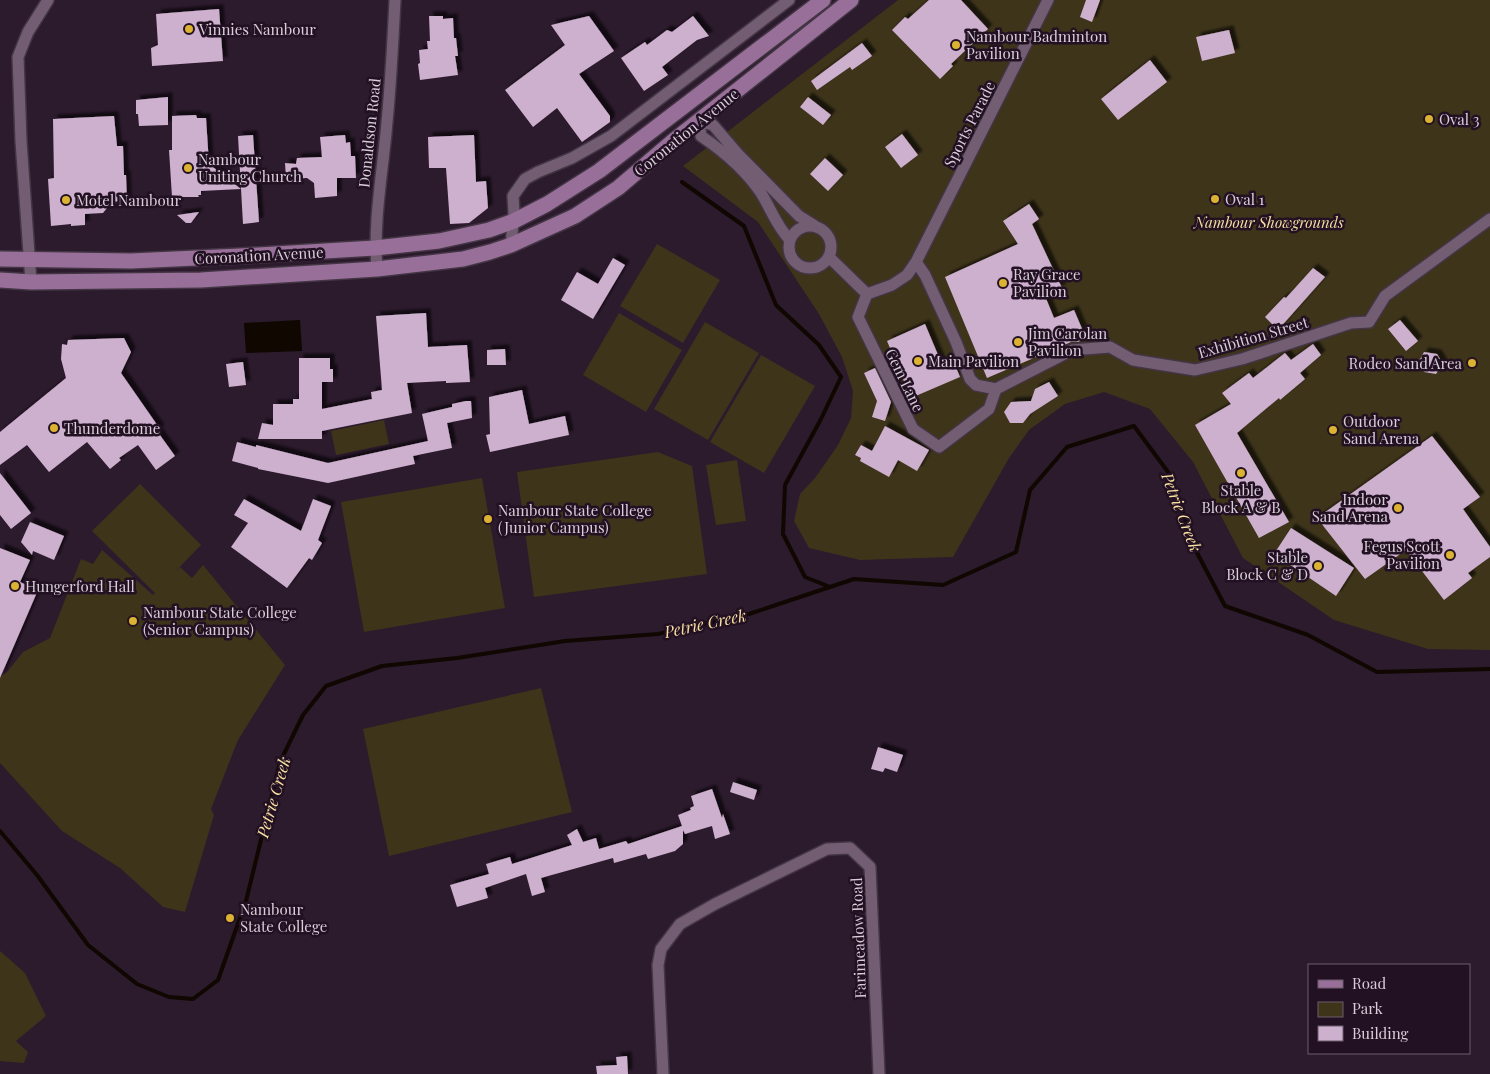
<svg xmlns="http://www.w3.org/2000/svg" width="1490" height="1074" font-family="'Playfair Display',serif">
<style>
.green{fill:#3e341a}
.water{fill:#0f0700}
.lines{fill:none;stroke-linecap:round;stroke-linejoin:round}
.stream{stroke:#0f0700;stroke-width:4}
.building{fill:#cdafce;filter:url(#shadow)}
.street-casing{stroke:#433544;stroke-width:14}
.primary-casing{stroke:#433544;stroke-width:18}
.street{stroke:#725d73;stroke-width:11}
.primary{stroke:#976f99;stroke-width:15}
.poi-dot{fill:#dcb233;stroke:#221123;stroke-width:2}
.labels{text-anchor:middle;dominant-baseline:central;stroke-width:5;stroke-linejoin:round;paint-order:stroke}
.poi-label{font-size:15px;fill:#d9cdd9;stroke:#221123;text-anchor:start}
.street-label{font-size:15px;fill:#d9cdd9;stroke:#221123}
.park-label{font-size:15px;font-style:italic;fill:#f5dd9e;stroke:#221123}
.water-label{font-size:16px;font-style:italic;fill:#fae1a2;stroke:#221123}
</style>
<defs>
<filter id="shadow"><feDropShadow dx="4.5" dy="-4.5" stdDeviation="1" flood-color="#0009"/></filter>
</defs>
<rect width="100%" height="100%" fill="#2c1a2d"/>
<path class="green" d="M898,0h592v650l-62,-1 -94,-29 -91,-62 -50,-96 -43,-53 -46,-17 -39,12 -36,26 -20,28 -56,99 -93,3 -51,-12 -15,-27 6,-27 15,-16 23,-33 13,-27 2,-27 -11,-34 -23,-43 -61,-92 -75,-56z
M657,244l63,36 -37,63 -63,-37z
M619,313l63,37 -36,62 -63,-37z
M705,322l54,31 -51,87 -54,-31z
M761,355l54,31 -51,87 -54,-31z
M384,420l5,24 -53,11 -5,-24z
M658,452l34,14 15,108 -173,23 -17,-125z
M737,460l9,61 -30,4 -10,-60z
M482,478l23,130 -141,24 -23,-130z
M140,484l61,61 -31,32 10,-10 12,11 11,-13 82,100 -47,75 -27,69 3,6 -29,97 -22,-5 -43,-39 -58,-37 -62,-68v-86l7,-5 16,-20 27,-14 31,-79 12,5 9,-14 51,45 2,-2 -63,-62z
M541,688l31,124 -183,44 -26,-127z
M0,951l25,22 21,43 -30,25 12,11 -4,11 -24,-2z"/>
<path class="water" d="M300,320l2,31 -56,2 -2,-30z"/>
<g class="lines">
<path class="stream" d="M682,182l62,44 32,79 43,40 22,32 -20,42 -36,66 -2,49 22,43 25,10
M0,831l37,44 51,70 49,39 32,13 24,2 25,-19 28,-79 34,-139 23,-47 23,-29 56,-20 75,-8 108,-17 93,-7 91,-20 105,-35 89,6 73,-33 14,-62 37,-43 67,-21 37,50 23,71 31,59 83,29 69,37 113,-3"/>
</g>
<path class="building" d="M929,0h32l27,29 -37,35 2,2 -13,13 -48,-49 13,-13 3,2z
M1086,0h14l-8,22 -12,-5z
M219,9l4,52 -71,5 -1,-18 7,-3 -2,-31z
M429,16h14v3l10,-1 1,20h2l2,18h-3l3,19 -38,5 -2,-16 2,-1 -1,-13 9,-1 -1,-8h3z
M589,16l25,35 -35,23 31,42v6l-28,20 -25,-34 -24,19 -28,-37 60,-45 -14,-20z
M693,16l16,20 -12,4 -35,27 6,8 -24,16 -23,-33 24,-16 2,3 20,-15 5,2z
M1229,30l6,23 -33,8 -6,-24z
M862,43l10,13 -20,14 -2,-3 -33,23 -6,-9z
M1150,60l17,22 -49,38 -17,-21z
M168,97v28l-29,1 -1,-12h-2v-14z
M808,97l23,18 -8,10 -23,-18z
M196,115l1,3h9l3,46 32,25 -3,-53 15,-1 6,87 -16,2 -2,-35 -40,2v4h-3l1,2h-27l-3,-47h3v-34z
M114,116l3,30h6l1,29h2l1,26 -20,1v6l-4,5 -18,1v11l-14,1v-2l-20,2 -3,-47 6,-1 -1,-59z
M902,134l16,21 -17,13 -16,-21z
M345,135l1,8 4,-1 1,14h4l1,22h-19v18l-22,2 -1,-15 -7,-5 -21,1 -1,-16 11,1 1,-6 25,-1 -2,-20z
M474,135l2,47 10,-1 2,27 -19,15 -19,1 -4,-56h-17l-1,-31z
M825,158l18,17 -15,16 -18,-17z
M1029,204l10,15 -7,5 30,64 -17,8 9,22 20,-8 12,28 -8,4h-7l-84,36 -42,-101 73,-33 -15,-23z
M199,212l-8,11h-5l-9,-8z
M613,258l12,7 -32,54 -32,-19 16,-28 21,12z
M1313,268l12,9 -47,53 -13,-13 19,-20 2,1z
M426,313l2,34 39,-2 3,37 -24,1v-2l-39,2 5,30 -90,18v8h-64l4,-16 11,2v-21h20v-5h6v-41h31v11h3v13h-11v27l50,-10 -1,-7 11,-2 -6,-74z
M1400,320l18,21 -12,10 -18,-22z
M925,324l16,38 11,-4 8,19 -49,21 -24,-57z
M124,338l7,14 -10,21 39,56 -3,2 18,25 -19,14 -18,-25 -19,13 2,2 -11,9 -23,-27 -38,30 -22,-27 -27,20v-33l66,-54 -5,-19 1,-15 5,1 1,-5z
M1313,344l8,11 -21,18 5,6 -25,21 -1,-2 -42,35 52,89 -30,16 -64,-113 36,-21 -9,-11 27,-20 4,5 32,-25 6,7z
M505,349l1,16h-19v-15z
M1424,352l13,2 6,10 -7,10 -12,-2 -6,-9z
M243,362l3,23 -17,2 -3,-23z
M875,368l16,34 -6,19 -13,-4 5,-16 -13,-28z
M1049,382l9,14 -28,18 -7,9h-13l-6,-11 7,-10 20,-1 4,-12z
M522,390l7,34 36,-8 4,19 -79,17 -4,-17 4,-1 -1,-37z
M466,401h5l1,17 -25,5 5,25 -39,8 2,8 -87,19 -70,-14v-1l-26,-7 5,-19 19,5v-2l72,18 100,-22 -6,-27 30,-7v-3z
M885,426l44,24 -12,21 -19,-11 -9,17 -29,-16 1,-3 -6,-3 6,-10 11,6z
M1432,436l48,61 -17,12 27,38v10l-22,16 4,5 -28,22 -38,-50 -41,29 -48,-61z
M0,473l31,40 -20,16 -11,-14z
M244,499l57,32 12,-32 18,7 -13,34 4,3 -10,17 -3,-2 -22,30 -56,-41 17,-24 -14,-8z
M30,522l34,14 -10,24 -21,-9 -1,4 -11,-13z
M1291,528l63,40 -18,28 -62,-42z
M0,548l30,12 -10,22 18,8 -38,88z
M878,747l25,8 -6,17 -12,-4 -2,4 -12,-3z
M733,782l24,8 -3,10 -24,-8z
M712,789l10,29 1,-4 7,20 -15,5 -3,-13 -27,8 -2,-4v14l-8,7 -27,8 -2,-5 -32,9 -1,-5 -72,20 4,14 -13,4 -6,-22 -41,14 3,10 -31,9 -7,-22 39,-11 -3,-10 24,-7 2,7 60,-19 -5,-10 10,-6 6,13 13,-4 3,11 27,-8 2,3 54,-18 -4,-11 13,-5 -1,-2 4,-2 -3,-10z
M627,1056l1,18h-31l-1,-8 21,-1 -1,-8z"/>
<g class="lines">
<defs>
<path id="street" d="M699,121l14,4 25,29 61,62 16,10
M699,121l2,15c22,15 45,35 60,57 10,16 16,34 29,47
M789 247a21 21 0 1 1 42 0a21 21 0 1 1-42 0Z
M511,245l3,-32 -1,-17 12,-17 13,-7 34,-14 39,-22 178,-136
M829,257l38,37 25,-9 15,-10 9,-13 132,-262
M916,262l9,13 31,67 14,37 6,6 20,4
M377,269c-4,-49 6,-98 10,-147 4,-41 6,-82 8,-122
M31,282l-10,-141 -3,-84 10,-25 20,-32
M867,294l-9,23 55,112 26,18 50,-38 7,-20
M996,389l76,-39 38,-3 23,13 62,10 47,-11 109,-36 18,-1 16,-26 105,-77
M663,1074l-5,-109 3,-16 19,-25 35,-20 112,-55 23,-1 20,19 9,207"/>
<path id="primary" d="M0,259l131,2 109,-5 135,-8 64,-7 50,-11 25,-9 33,-17 52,-33 224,-171
M0,280l31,2 170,-2 176,-11 86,-10 27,-7 21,-7 64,-29 43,-28 54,-46 179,-142"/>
</defs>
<use href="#street" class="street-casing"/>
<use href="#primary" class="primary-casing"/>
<use href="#street" class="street"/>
<use href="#primary" class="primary"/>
</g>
<g class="poi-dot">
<circle cx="189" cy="29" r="5"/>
<circle cx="956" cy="45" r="5"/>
<circle cx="1429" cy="119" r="5"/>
<circle cx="188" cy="168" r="5"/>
<circle cx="1215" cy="199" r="5"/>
<circle cx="66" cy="200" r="5"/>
<circle cx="1003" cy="283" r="5"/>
<circle cx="1018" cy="342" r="5"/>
<circle cx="918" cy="361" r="5"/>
<circle cx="1472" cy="363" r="5"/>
<circle cx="54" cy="428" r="5"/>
<circle cx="1333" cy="430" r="5"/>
<circle cx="1241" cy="473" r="5"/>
<circle cx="1398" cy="508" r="5"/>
<circle cx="488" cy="519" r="5"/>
<circle cx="1450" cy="555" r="5"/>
<circle cx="1318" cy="566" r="5"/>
<circle cx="15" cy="586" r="5"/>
<circle cx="133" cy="621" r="5"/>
<circle cx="230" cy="918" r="5"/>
</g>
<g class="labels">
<g class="poi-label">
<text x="199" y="29">Vinnies Nambour</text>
<text x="966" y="36">Nambour Badminton<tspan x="966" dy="17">Pavilion</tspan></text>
<text x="1439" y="119">Oval 3</text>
<text x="198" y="159">Nambour<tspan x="198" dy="17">Uniting Church</tspan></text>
<text x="1225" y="199">Oval 1</text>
<text x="76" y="200">Motel Nambour</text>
<text x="1013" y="274">Ray Grace<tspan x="1013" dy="17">Pavilion</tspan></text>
<text x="1028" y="333">Jim Carolan<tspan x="1028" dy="17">Pavilion</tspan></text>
<text x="928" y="361">Main Pavilion</text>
<text x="1462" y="363" text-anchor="end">Rodeo Sand Area</text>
<text x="1343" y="421">Outdoor<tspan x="1343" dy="17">Sand Arena</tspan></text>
<text x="64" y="428">Thunderdome</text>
<text x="1241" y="490" text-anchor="middle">Stable<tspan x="1241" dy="17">Block A &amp; B</tspan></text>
<text x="1388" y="499" text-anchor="end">Indoor<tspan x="1388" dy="17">Sand Arena</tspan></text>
<text x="498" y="510">Nambour State College<tspan x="498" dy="17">(Junior Campus)</tspan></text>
<text x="1440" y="546" text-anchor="end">Fegus Scott<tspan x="1440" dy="17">Pavilion</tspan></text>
<text x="1308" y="557" text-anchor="end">Stable<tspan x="1308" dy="17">Block C &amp; D</tspan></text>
<text x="25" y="586">Hungerford Hall</text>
<text x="143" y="612">Nambour State College<tspan x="143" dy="17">(Senior Campus)</tspan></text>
<text x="240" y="909">Nambour<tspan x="240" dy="17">State College</tspan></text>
</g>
<g class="street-label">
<text transform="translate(969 124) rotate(-63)">Sports Parade</text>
<text transform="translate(686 132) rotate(-39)">Coronation Avenue</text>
<text transform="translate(369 133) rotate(-84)">Donaldson Road</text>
<text transform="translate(259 255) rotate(-3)">Coronation Avenue</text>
<text transform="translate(1253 337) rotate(-16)">Exhibition Street</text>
<text transform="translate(905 380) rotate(64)">Gem Lane</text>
<text transform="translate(858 938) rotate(-92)">Farimeadow Road</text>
</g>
<g class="park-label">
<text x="1269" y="222">Nambour Showgrounds</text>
</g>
<g class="water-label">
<text transform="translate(1182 512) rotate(69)">Petrie Creek</text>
<text transform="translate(705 623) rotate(-12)">Petrie Creek</text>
<text transform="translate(273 797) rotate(-74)">Petrie Creek</text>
</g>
</g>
<rect x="1308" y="964" width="162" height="90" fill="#221123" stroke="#6b5c6c"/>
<rect x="1318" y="980" width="25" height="8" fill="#976f99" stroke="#6b5c6c"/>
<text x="1352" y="989" font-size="15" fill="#d9cdd9">Road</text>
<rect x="1318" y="1002" width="25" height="15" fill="#3e341a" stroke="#6b5c6c"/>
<text x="1352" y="1014" font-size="15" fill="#d9cdd9">Park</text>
<rect x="1318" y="1026" width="25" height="15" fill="#cdafce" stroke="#6b5c6c"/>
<text x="1352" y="1039" font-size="15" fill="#d9cdd9">Building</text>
</svg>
